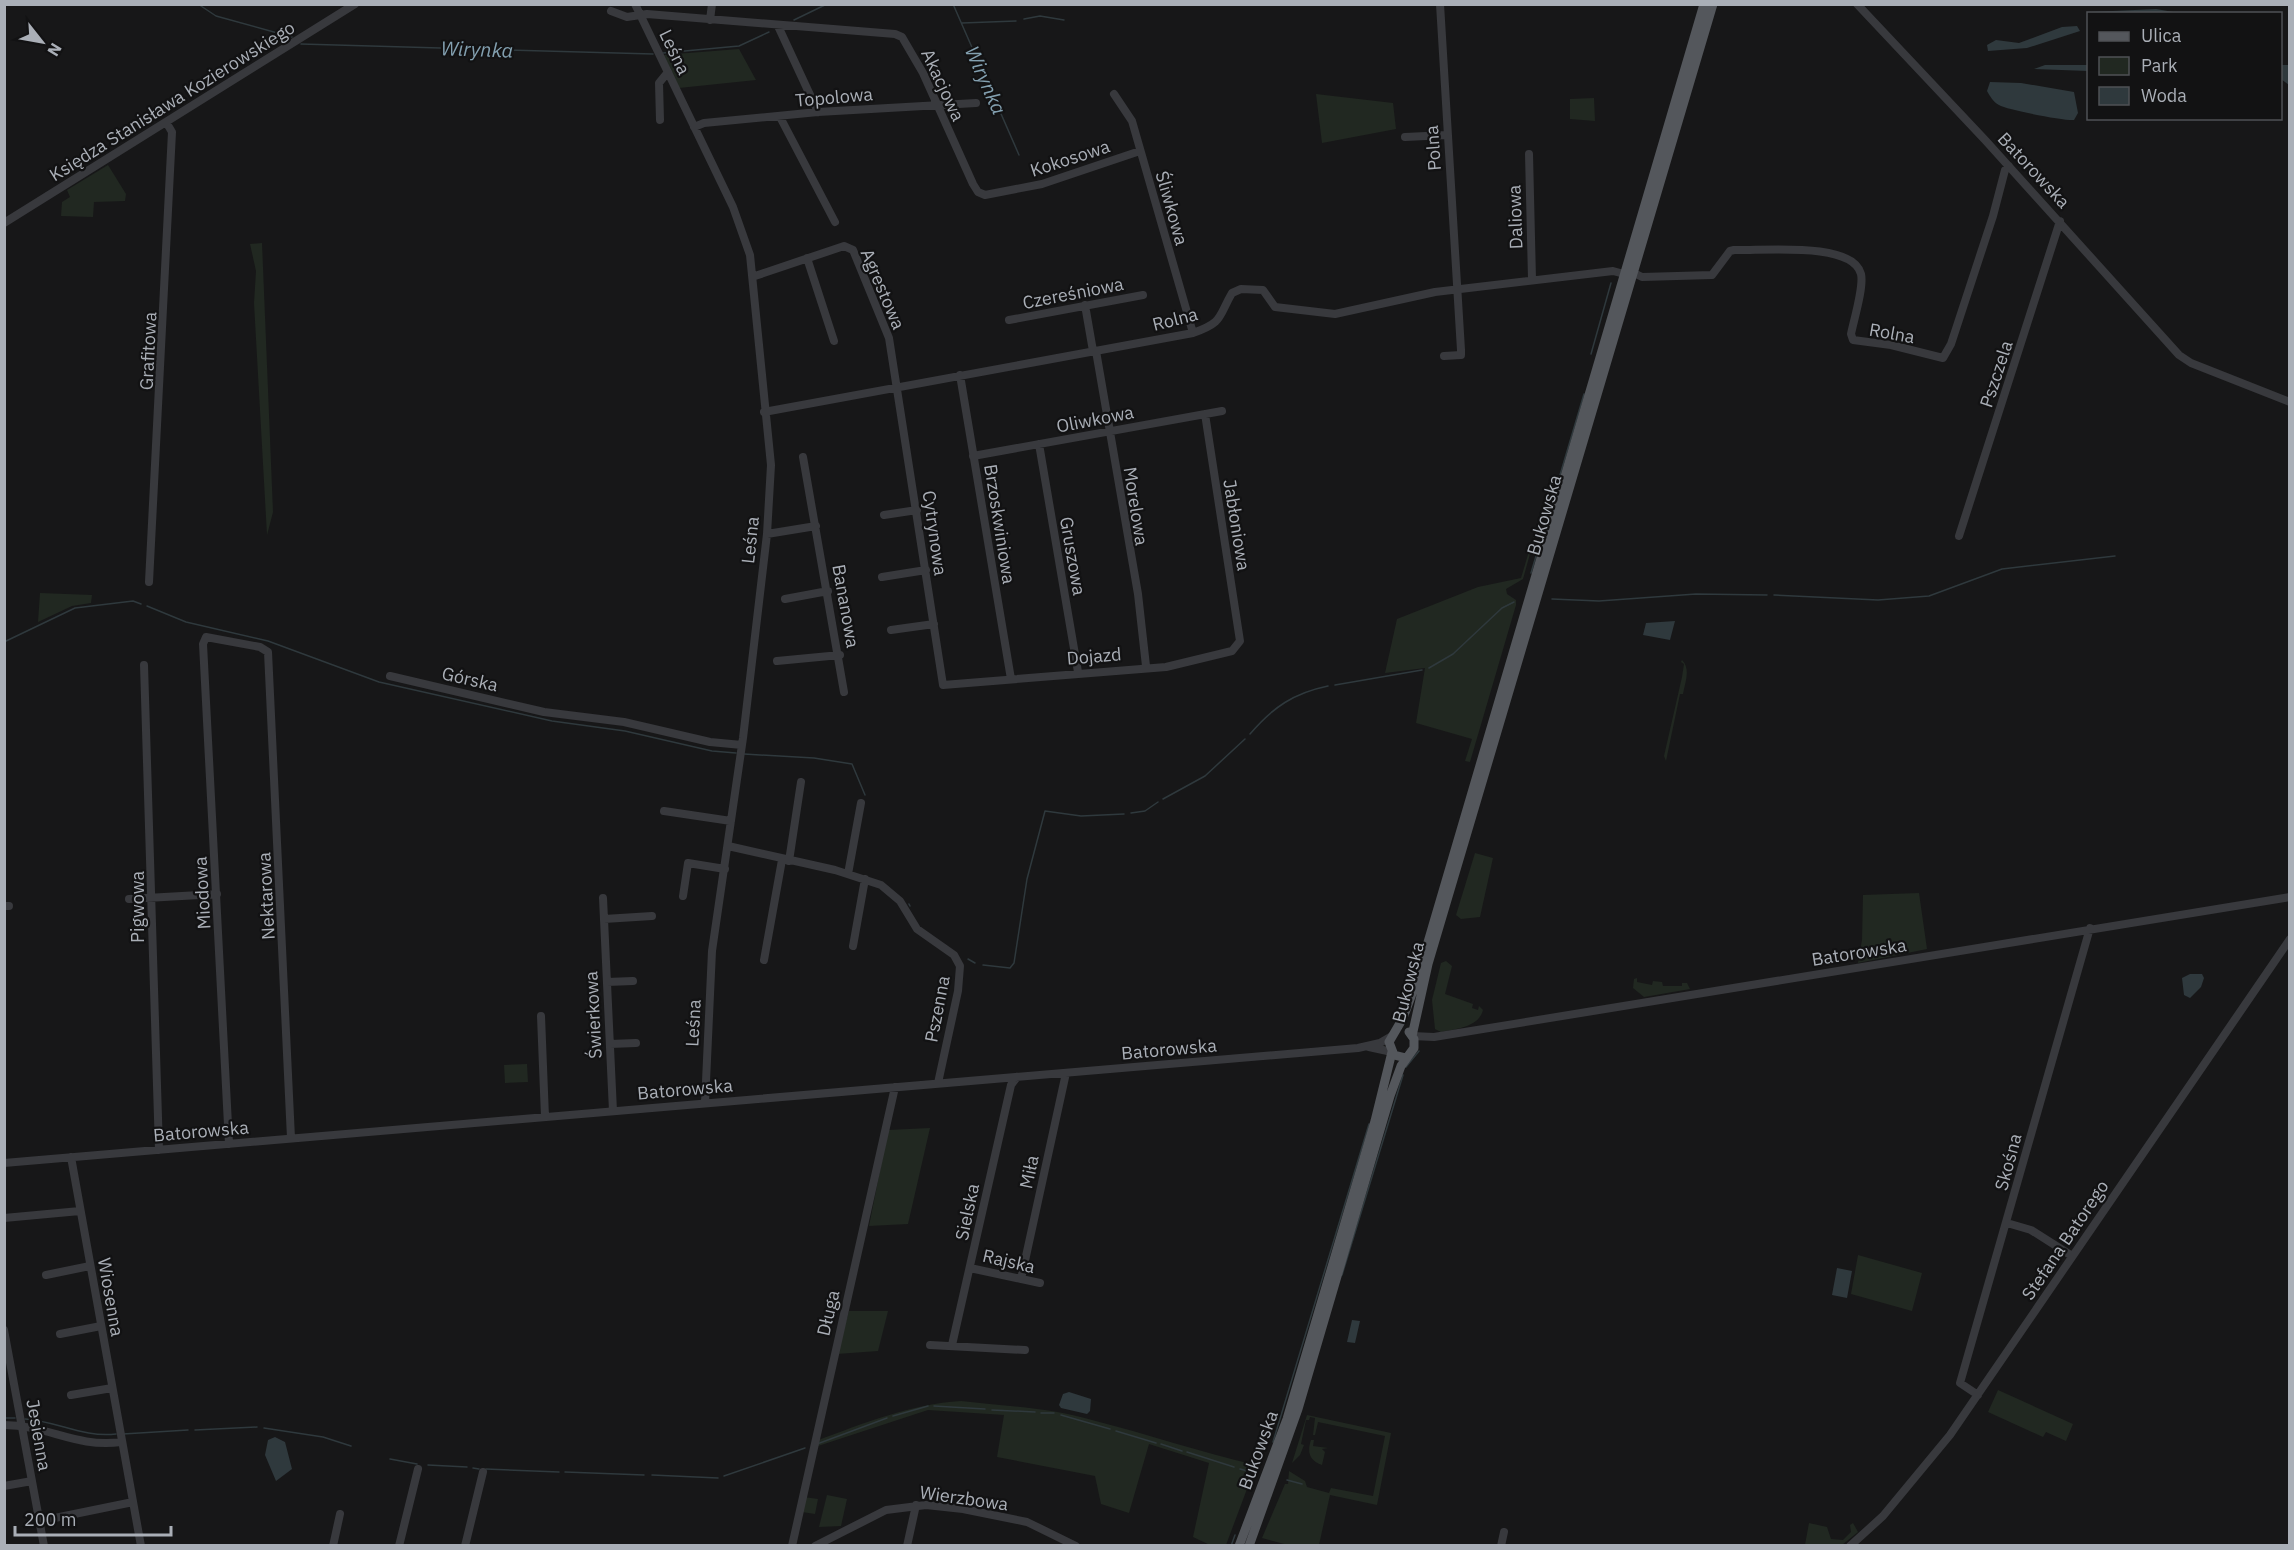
<svg xmlns="http://www.w3.org/2000/svg" width="2294" height="1550" font-family="'IBM Plex Sans',sans-serif">
<style>
.green{fill:#212821}
.water{fill:#2f393d}
.lines{fill:none;stroke-linecap:round;stroke-linejoin:round}
.stream{stroke:#2f393d;stroke-width:1.5}
.minor{stroke:#38393d;stroke-width:8}
.major{stroke:#54575c;stroke-width:9}
.labels{text-anchor:middle;dominant-baseline:central;stroke-width:4.5;stroke-linejoin:round;paint-order:stroke}
.street-label{font-size:18px;fill:#aaafb7;stroke:#121213}
.water-label{font-size:20px;font-style:italic;fill:#83a0b0;stroke:#121213}
</style>
<rect width="100%" height="100%" fill="#171718"/>
<path class="green" d="M739,49l17,31 -77,8 -16,-33z
M1316,94l77,9 3,26 -74,14z
M1594,98l1,23 -25,-2v-20z
M108,165l18,29 -1,7 -31,1 -1,15 -32,-1 1,-14 8,-5 -3,-7z
M262,243l11,269 -6,23 -13,-232 2,-32 -6,-27z
M1552,474l-29,105 -17,10 1,5 9,6v5l-46,157 -5,-1 7,-22 -56,-16 9,-55 -40,5 12,-54 81,-32 43,-9z
M40,593l52,2 -1,8 -19,3 -34,16z
M1682,660c9,9 3,23 1,34h-3l-14,67 -2,-5 18,-79 2,-13 -3,-2z
M1475,853l18,5 -13,59 -19,2 -5,-4z
M1919,893l8,56 -69,14 4,-23 1,-45z
M1446,961l6,5 -7,28 28,10 -1,4 6,2 1,-4 4,4c-4,17 -27,19 -42,22l-6,-3 -3,-29 9,-37z
M1637,978v4l15,3 1,-4 9,1 1,4h19v-3h5l3,6 -46,8 -11,-9 1,-9z
M527,1064l1,18 -23,1 -1,-18z
M930,1128l-22,96 -39,2 19,-96z
M1858,1255l64,18 -10,38 -61,-17z
M849,1311h39l-10,40 -41,3z
M1998,1390l75,34 -7,17 -20,-9 -3,5 -55,-25z
M961,1401c44,5 89,7 131,19 55,14 108,32 164,45l-30,80 -14,1 -19,-9 16,-74 -60,-19 -20,69 -28,-9 -6,-28 -98,-19 7,-42 -76,-5 -113,37 1,-6c48,-18 95,-37 145,-40z
M1307,1415l84,18 -14,72 -47,-10 -11,50h-31l-26,-7 23,-54h3l1,-13 16,10 2,6 22,6 2,-5 42,8 12,-60 -67,-14 -3,13h-2l2,-17 -5,-1 -1,3h-3l-5,24 3,1 -4,10 -8,8z
M1311,1440h3l-1,6 15,2 -6,1 3,3 -3,13c-13,-5 -15,-13 -11,-25z
M827,1495l20,4 -6,27 -22,1z
M804,1497l14,2 -3,15 -13,-2z
M1809,1523l18,4 4,12 12,1 8,-8 -1,-7 3,-2 5,9 -16,13h-37z"/>
<path class="water" d="M2156,9l23,4h-89l1,-1z
M2077,26l3,5 -53,17 -39,3 -1,-6 9,-5 23,3 43,-16z
M2045,65h43v6l-54,-2z
M2281,65h8v20l-8,-6z
M1990,82l31,1 53,9 4,21 -4,7c-9,1 -67,-10 -75,-15 -6,-3 -9,-9 -12,-14z
M1675,621l-5,19 -27,-5 3,-12z
M2190,974h12l2,4 -3,9 -11,11 -6,-3 -2,-17z
M1837,1268l15,3 -5,27 -15,-3z
M1352,1320l8,1 -5,22 -8,-1z
M1069,1392l22,7 -1,12 -3,3 -26,-6 -2,-3 4,-11z
M275,1437l10,5 7,27 -16,12 -11,-26 3,-15z"/>
<g class="lines">
<path class="stream" d="M198,4l18,12 76,21
M953,4l66,151
M1024,19l16,-3 24,4
M794,20l33,-16
M962,23l54,-2
M301,44l352,10
M663,53l76,-7 30,-14
M1591,354l20,-71
M1531,573l53,-179
M1774,595l104,5 51,-4 73,-27 113,-13
M1552,599l47,2 97,-7 71,1
M147,606l39,16 82,19 111,41 173,39 73,10 87,20 24,2
M4,642l71,-34 58,-7 8,3
M1429,668l24,-14 49,-46 12,-6
M1335,685l87,-15
M1250,734c23,-27 44,-41 78,-48
M744,754l70,4 38,6 13,31
M1163,799l42,-23 40,-37
M1131,813l14,-2 13,-9
M909,904l1,2
M968,959l7,4
M983,965l27,3 4,-5 13,-84 18,-68 36,5 43,-2
M1406,1067l13,-16
M1342,1275l61,-200
M934,1406l51,3
M992,1410l43,2
M1041,1413h13
M1061,1415l49,14
M893,1416l35,-10
M4,1418h11
M25,1419c32,2 58,19 91,15
M264,1428l59,9 28,9
M195,1430l62,-3
M1116,1431l40,12
M123,1434l65,-4
M1273,1442l96,-318
M817,1444l70,-26
M1161,1444l21,7
M1187,1452l47,15
M390,1459l27,5
M428,1465l39,2
M473,1468l6,1
M486,1469l73,3
M1240,1469l11,3
M565,1472l79,3
M652,1475l66,3
M724,1476l81,-28
M1287,1480l15,4
M1231,1546l4,-11"/>
<path class="minor" d="M635,4l98,203 17,48 21,210 -4,69 -24,204 -31,213 -7,152
M1440,4l21,346v5l-17,1
M1857,4l129,137 193,214 12,8 99,39
M611,11l16,6 20,-3 248,20 7,3 21,36 50,111 5,8 7,3 57,-11 98,-33
M710,20l2,-16
M778,26l40,86
M1114,94l18,27 61,212
M780,117l55,105
M660,120l-1,-37 9,-11
M694,127l10,-4 114,-11 158,-9
M1405,137l42,-2
M1529,154l3,125
M4,223l351,-219
M807,258l27,83
M1634,273l8,4 70,-2 18,-24 4,-1c28,1 119,-9 127,24 3,13 -7,45 -10,60l2,6 38,5 52,13 8,-14 42,-128 12,-46 4,-4
M755,276l89,-30 9,4 36,88 54,347 223,-18 66,-16 8,-10 -35,-227
M1085,305l8,46
M1009,320l134,-25
M1096,351l42,243 8,72
M960,375l51,304
M764,412l429,-79c31,-11 25,-16 39,-40l9,-4 22,1 12,17 60,7 100,-22 178,-21 11,3
M1039,444l39,228
M973,456l249,-45
M803,457l41,235
M884,515l33,-5
M767,534l49,-8
M1959,536l101,-315
M882,577l44,-7
M149,582l23,-450 -6,-10
M785,599l43,-8
M891,630l43,-6
M777,661l63,-6
M144,665l15,485
M390,676l154,36 80,10 86,20 32,3
M664,811l67,10
M728,846l107,24 46,15 19,16 17,28 37,26 6,11 -2,25 -20,92
M789,861l12,-79
M848,874l13,-71
M683,896l5,-33 37,6
M603,898l10,213
M129,899l88,-5
M4,906h5
M604,919l48,-3
M853,946l12,-67
M764,960l18,-100
M607,982l26,-1
M541,1016l4,101
M1412,1036l22,1 856,-140
M610,1044l26,-1
M1369,1047l23,5
M229,1144l-26,-500 3,-7 54,10 8,5 23,486
M71,1157l70,389
M4,1163l1354,-115 22,-5 12,-7
M4,1218l76,-7
M2007,1223l24,7 41,26
M970,1268l70,15
M46,1275l44,-9
M1021,1279l45,-206
M4,1330l40,216
M60,1334l41,-8
M930,1345l95,5
M952,1345l59,-260 6,-8
M71,1395l41,-7
M1978,1395l-18,-12 130,-455
M4,1425c44,0 71,23 117,17
M4,1486l28,-5
M40,1521l93,-19
M333,1546l7,-32
M399,1546l19,-77
M465,1546l18,-74
M792,1546l103,-459
M815,1546l71,-36 40,-5 37,4 64,13 49,24
M907,1546l9,-41
M1501,1546l3,-14
M1850,1546l33,-30 67,-81 340,-496"/>
<path class="major" d="M1412,1036l16,-72 285,-960
M1406,1058l-12,-3 -5,-13 14,-24 13,-35 288,-979
M1239,1546l48,-127 88,-298 17,-69
M1249,1546l49,-137 92,-313 11,-30 13,-18v-9l-5,-7"/>
</g>
<g class="labels">
<g class="street-label">
<text transform="translate(675 52) rotate(64)">Leśna</text>
<text transform="translate(943 85) rotate(65)">Akacjowa</text>
<text transform="translate(834 97) rotate(-5)">Topolowa</text>
<text transform="translate(172 101) rotate(-32)">Księdza Stanisława Kozierowskiego</text>
<text transform="translate(1433 148) rotate(-94)">Polna</text>
<text transform="translate(1070 158) rotate(-18)">Kokosowa</text>
<text transform="translate(2034 170) rotate(47)">Batorowska</text>
<text transform="translate(1172 208) rotate(74)">Śliwkowa</text>
<text transform="translate(1515 217) rotate(-92)">Daliowa</text>
<text transform="translate(883 289) rotate(67)">Agrestowa</text>
<text transform="translate(1073 293) rotate(-11)">Czereśniowa</text>
<text transform="translate(1175 319) rotate(-14)">Rolna</text>
<text transform="translate(1892 333) rotate(10)">Rolna</text>
<text transform="translate(148 351) rotate(-87)">Grafitowa</text>
<text transform="translate(1996 374) rotate(-72)">Pszczela</text>
<text transform="translate(1095 419) rotate(-11)">Oliwkowa</text>
<text transform="translate(1136 506) rotate(81)">Morelowa</text>
<text transform="translate(1544 515) rotate(-74)">Bukowska</text>
<text transform="translate(1000 524) rotate(81)">Brzoskwiniowa</text>
<text transform="translate(1237 525) rotate(81)">Jabłoniowa</text>
<text transform="translate(935 533) rotate(82)">Cytrynowa</text>
<text transform="translate(750 540) rotate(-84)">Leśna</text>
<text transform="translate(1073 556) rotate(80)">Gruszowa</text>
<text transform="translate(846 606) rotate(80)">Bananowa</text>
<text transform="translate(1094 656) rotate(-5)">Dojazd</text>
<text transform="translate(470 679) rotate(13)">Górska</text>
<text transform="translate(202 893) rotate(-93)">Miodowa</text>
<text transform="translate(266 896) rotate(-93)">Nektarowa</text>
<text transform="translate(137 907) rotate(-90)">Pigwowa</text>
<text transform="translate(1859 952) rotate(-9)">Batorowska</text>
<text transform="translate(1408 982) rotate(-76)">Bukowska</text>
<text transform="translate(937 1009) rotate(-79)">Pszenna</text>
<text transform="translate(593 1015) rotate(-93)">Świerkowa</text>
<text transform="translate(693 1023) rotate(-87)">Leśna</text>
<text transform="translate(1169 1049) rotate(-5)">Batorowska</text>
<text transform="translate(685 1089) rotate(-5)">Batorowska</text>
<text transform="translate(201 1131) rotate(-5)">Batorowska</text>
<text transform="translate(2008 1162) rotate(-75)">Skośna</text>
<text transform="translate(1029 1172) rotate(-78)">Miła</text>
<text transform="translate(967 1212) rotate(-78)">Sielska</text>
<text transform="translate(2065 1240) rotate(-56)">Stefana Batorego</text>
<text transform="translate(1009 1261) rotate(13)">Rajska</text>
<text transform="translate(111 1297) rotate(80)">Wiosenna</text>
<text transform="translate(828 1313) rotate(-77)">Długa</text>
<text transform="translate(39 1435) rotate(80)">Jesienna</text>
<text transform="translate(1258 1450) rotate(-70)">Bukowska</text>
<text transform="translate(964 1498) rotate(8)">Wierzbowa</text>
</g>
<g class="water-label">
<text transform="translate(477 49) rotate(2)">Wirynka</text>
<text transform="translate(986 80) rotate(66)">Wirynka</text>
</g>
</g>
<rect width="2294" height="1550" fill="none" stroke="#aaafb7" stroke-width="12"/>
<rect x="2087" y="12" width="195" height="108" fill="#121213" stroke="#4f5155" stroke-width="1.5"/>
<rect x="2099" y="32" width="30" height="9" fill="#54575c" stroke="#4f5155" stroke-width="1.5"/>
<text x="2141" y="42" font-size="18" fill="#aaafb7">Ulica</text>
<rect x="2099" y="57" width="30" height="18" fill="#212821" stroke="#4f5155" stroke-width="1.5"/>
<text x="2141" y="72" font-size="18" fill="#aaafb7">Park</text>
<rect x="2099" y="87" width="30" height="18" fill="#2f393d" stroke="#4f5155" stroke-width="1.5"/>
<text x="2141" y="102" font-size="18" fill="#aaafb7">Woda</text>
<g transform="translate(42 42) rotate(121)" stroke="#121213" stroke-width="4.5" paint-order="stroke">
<path d="M0-4.5L10 22L0 15L-10 22Z" fill="#aaafb7"/>
<text y="-9" font-size="16" font-weight="bold" text-anchor="middle" fill="#aaafb7">N</text>
</g>
<path d="M15 1526v9h156v-9" fill="none" stroke="#aaafb7" stroke-width="3"/>
<text x="24" y="1526" font-size="18" fill="#aaafb7" stroke="#121213" stroke-width="4.5" paint-order="stroke">200 m</text>
</svg>
